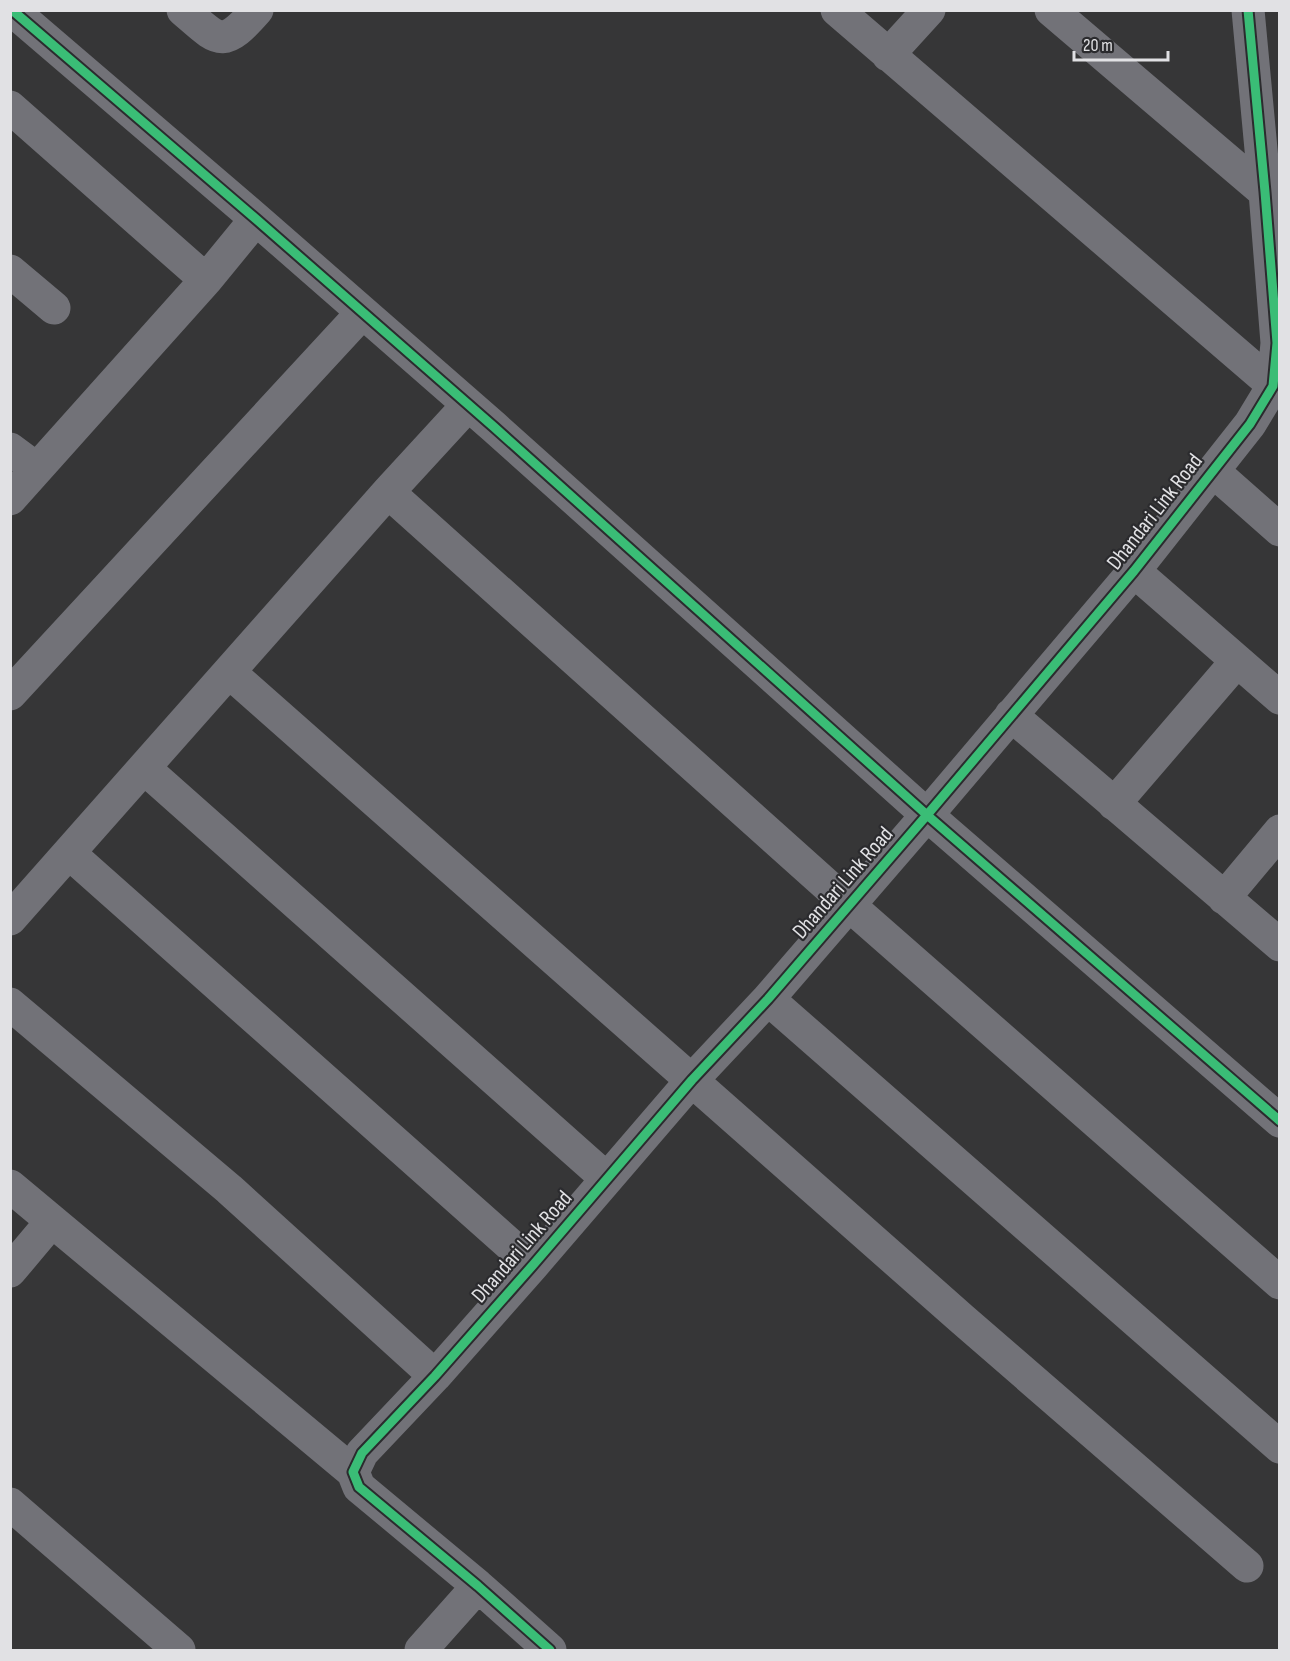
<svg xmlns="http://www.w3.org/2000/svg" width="1290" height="1661" font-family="'Sofia Sans Condensed',sans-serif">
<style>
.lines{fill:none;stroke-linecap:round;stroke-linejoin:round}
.minor{stroke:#727278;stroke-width:33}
.cycleway-casing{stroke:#2b2b2e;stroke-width:13}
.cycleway{stroke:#3abd76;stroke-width:9}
.labels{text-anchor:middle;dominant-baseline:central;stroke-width:4.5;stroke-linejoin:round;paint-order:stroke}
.street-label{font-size:22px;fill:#e1e1e4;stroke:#2b2b2e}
</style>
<rect width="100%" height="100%" fill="#363637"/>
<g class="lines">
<path class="minor" d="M12,10l244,209 238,208 433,388 353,306
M183,10c36,31 39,40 74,0
M837,10l443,381
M1051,10l223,190
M888,55l41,-45
M10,107l196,173
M10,271l44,37
M10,449l27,20
M1213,471l67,59
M388,492l461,413 431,378
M10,499l196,-219 50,-61
M1134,571l146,127
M229,672l733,647 285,247
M10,694l352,-381
M1011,715l269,230
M144,768l463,411
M1114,804l123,-143
M69,853l464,412
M1224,898l56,-67
M10,919l378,-427 80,-87
M768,999l512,448
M10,1004l219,185 206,187
M10,1186l343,286
M10,1271l42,-50
M10,1504l169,146
M421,1650l57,-64
M550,1650l-72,-64 -119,-99 -6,-15 9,-19 73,-77 98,-111 159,-185 76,-81 159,-184 207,-244 116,-147 23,-38 4,-43 -12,-151 -17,-182"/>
<defs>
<path id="cycleway" d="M12,10l244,209 238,208 433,388 353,306
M550,1650l-72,-64 -119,-99 -6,-15 9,-19 73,-77 98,-111 159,-185 76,-81 159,-184 207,-244 116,-147 23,-38 4,-43 -12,-151 -17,-182"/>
</defs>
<use href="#cycleway" class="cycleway-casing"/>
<use href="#cycleway" class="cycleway"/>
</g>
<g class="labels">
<g class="street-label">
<text transform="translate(1155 512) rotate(-52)">Dhandari Link Road</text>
<text transform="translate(843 883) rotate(-49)">Dhandari Link Road</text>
<text transform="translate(522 1247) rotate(-49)">Dhandari Link Road</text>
</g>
</g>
<rect width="1290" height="1661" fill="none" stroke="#e1e1e4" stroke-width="24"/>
<path d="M1074 51v9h94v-9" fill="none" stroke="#e1e1e4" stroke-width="3"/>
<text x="1083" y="51" font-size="18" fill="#e1e1e4" stroke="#2b2b2e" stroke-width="4.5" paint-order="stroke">20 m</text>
</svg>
